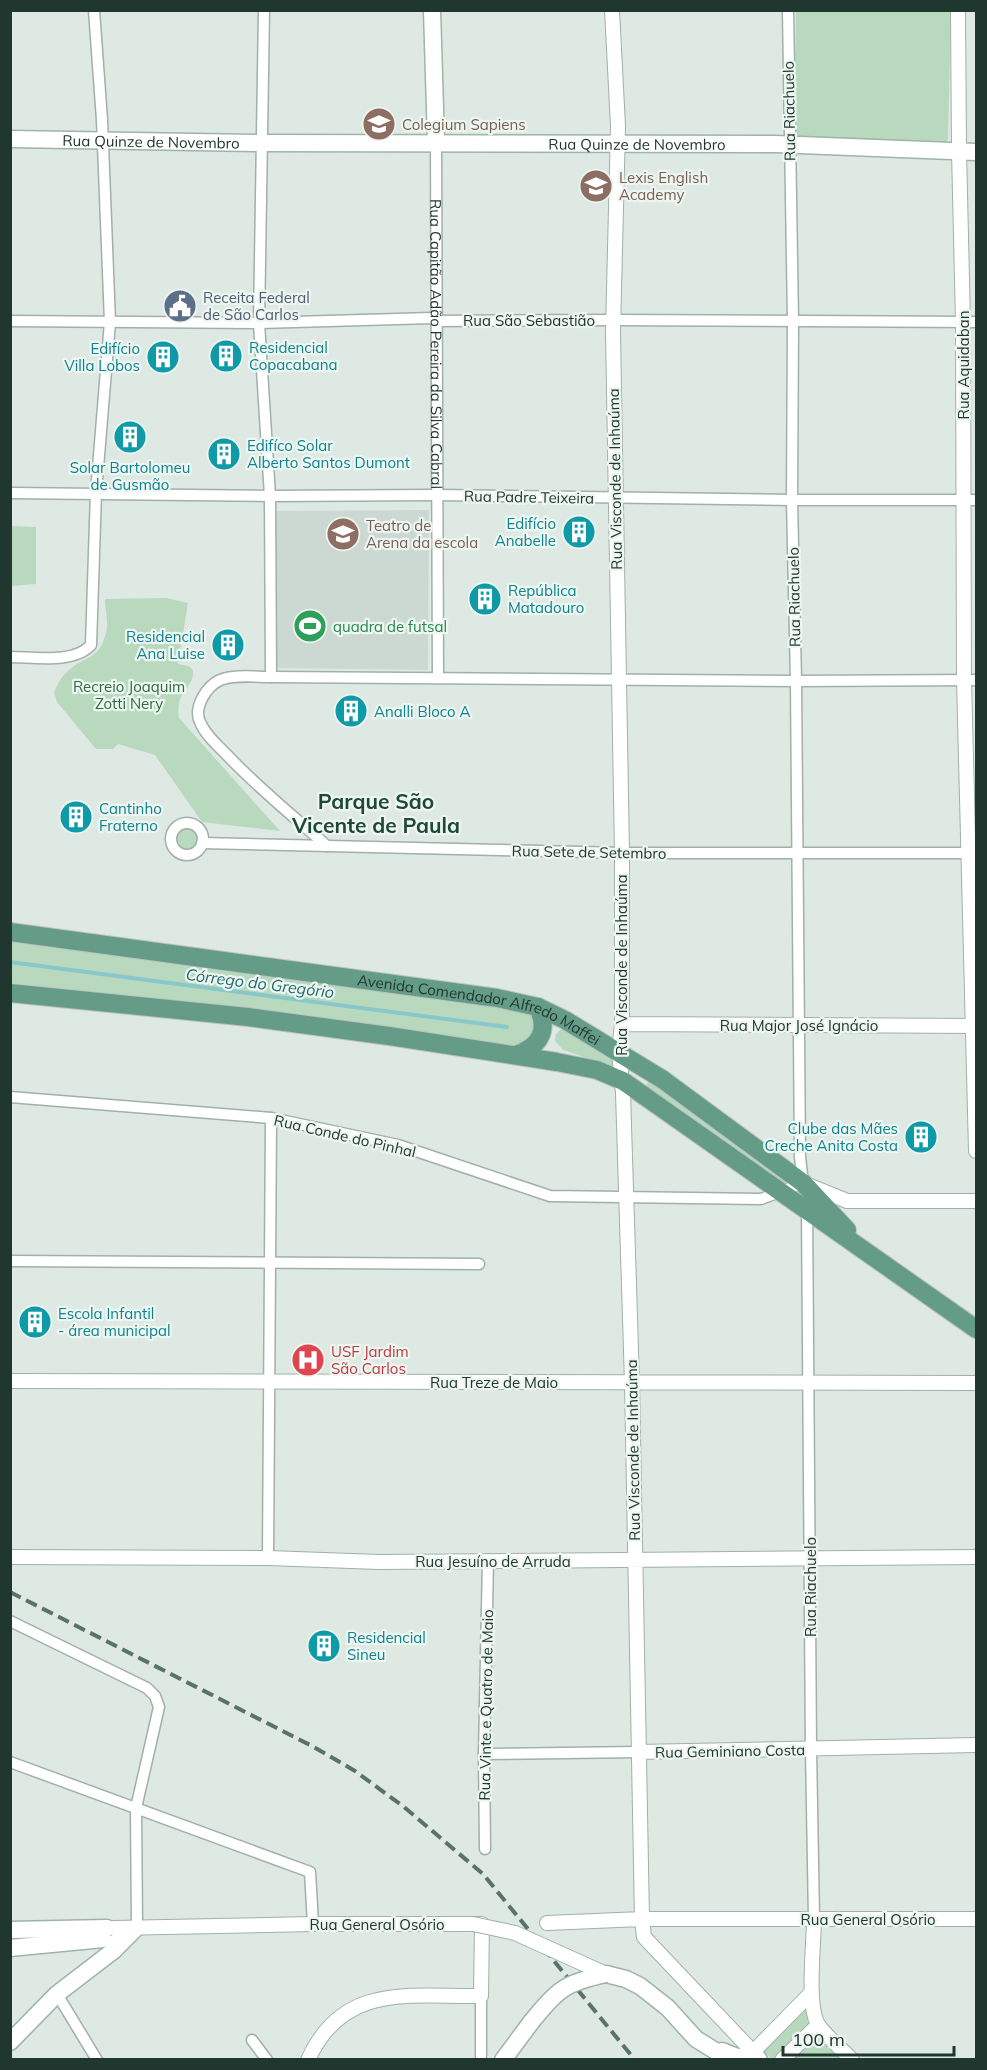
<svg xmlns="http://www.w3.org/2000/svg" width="987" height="2070" font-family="Mulish,sans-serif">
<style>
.built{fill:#ccd8d2}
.green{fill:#b8d9bd}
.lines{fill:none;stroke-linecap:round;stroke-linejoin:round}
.stream{stroke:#88c8cb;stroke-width:4}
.minor-casing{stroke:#a1b0a9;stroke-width:13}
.tertiary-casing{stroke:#a1b0a9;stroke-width:16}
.secondary-casing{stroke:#9eb4a9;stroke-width:19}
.primary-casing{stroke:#bcc3c1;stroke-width:20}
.minor{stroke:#fff;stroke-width:10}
.tertiary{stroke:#fff;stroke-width:14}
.secondary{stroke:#fff;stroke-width:16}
.primary{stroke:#659c88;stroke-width:18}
.rail{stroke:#5a736a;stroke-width:4;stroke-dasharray:12 6;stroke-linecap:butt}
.tertiary-bridge-casing{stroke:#a1b0a9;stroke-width:16;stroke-linecap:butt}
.secondary-bridge-casing{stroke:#9eb4a9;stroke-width:19;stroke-linecap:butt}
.tertiary-bridge{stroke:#fff;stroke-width:14}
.secondary-bridge{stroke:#fff;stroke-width:16}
.labels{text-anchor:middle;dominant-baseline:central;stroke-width:4.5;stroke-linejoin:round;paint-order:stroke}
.street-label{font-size:15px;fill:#20372f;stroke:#eef6f1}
.education-label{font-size:15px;fill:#785e54;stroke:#eef6f1;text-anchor:start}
.service-label{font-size:15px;fill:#4e5e75;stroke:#eef6f1;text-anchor:start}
.culture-label{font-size:15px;fill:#0d838f;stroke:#eef6f1;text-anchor:start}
.leisure-label{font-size:15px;fill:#27864d;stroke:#eef6f1;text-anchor:start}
.park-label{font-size:15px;fill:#2d6b3f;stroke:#eef6f1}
.health-label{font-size:15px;fill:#be3a42;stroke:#eef6f1;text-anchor:start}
.water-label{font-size:16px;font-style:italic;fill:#1f6a6f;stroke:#eef6f1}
.district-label{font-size:21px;font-weight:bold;fill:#1e4839;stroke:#eef6f1}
</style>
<rect width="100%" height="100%" fill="#dee9e3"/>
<path class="built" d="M429,510l-1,160 -152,-2v-157z"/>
<path class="green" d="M796,11h155l-3,128 -7,7 -142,-4 -5,-6z
M11,526l25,1v57l-25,2z
M166,598l22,5 -10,61c4,1 10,1 13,4 8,9 -8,23 -11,31 -2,7 -2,12 -1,19l101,113 -78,-9 -47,-67 -37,-11 -5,5h-17l-39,-47 -3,-10c4,-8 8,-17 16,-23 18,-14 29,-10 36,-36 3,-10 -1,-24 -1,-34z
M172 838a14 14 0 1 1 28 0a14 14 0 1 1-28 0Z
M11,937l520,73 7,16 -16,21 -132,-19 -379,-45z
M563,1027l51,30v10l-51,-17 -8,-9 1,-7z
M649,1081h3l135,101 -3,1 -137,-94 -1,-3z
M808,2001l3,21 -39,37 -12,-10z
M818,2034l24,25 -50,1z"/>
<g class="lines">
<path class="stream" d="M10,962l497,65"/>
<defs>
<g id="minor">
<path d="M264,10l-5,313 11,173 1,181"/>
<path d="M788,10l5,312 -1,178 4,181 4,476 3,26"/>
<path id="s1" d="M436,142l2,536"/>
<path d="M10,321l249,2 173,-5 3,3 179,-1 362,2"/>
<path d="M10,493l260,3 167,-1 355,5h184"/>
<path d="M10,657c24,0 64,7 81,-12l5,-153 14,-170 -8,-202 -8,-110"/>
<circle cx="187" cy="839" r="16"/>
<path d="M202,843l420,10h354"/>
<path d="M327,846c-34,-30 -70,-59 -101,-92 -10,-10 -21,-20 -26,-32 -7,-15 7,-36 20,-42 14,-6 36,-3 51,-3l525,4 180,-1"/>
<path d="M10,1097l261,21 127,27 152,51 211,3 42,-16"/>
<path d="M807,1207l4,542 3,170"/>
<path d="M10,1261l469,3"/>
<path d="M268,1558l3,-440"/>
<path d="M10,1621l137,67 8,8 4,11 -23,101 1,119"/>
<path d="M484,1754l154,-2"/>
<path d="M10,1762l300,110 3,52"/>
<path d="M485,1849l-1,-95 4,-194"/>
<path d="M57,1994l40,66"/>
<path d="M481,1996v60"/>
<path d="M252,2040l15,20"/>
</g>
<path id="tertiary" d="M612,10l6,116 -5,206 9,521v171l-3,28 4,41 9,289 10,537 2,18 109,115 59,-60
M958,10l1,141 4,171 1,358 12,471
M622,1024l354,2
M808,1185l39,16h129
M10,1381l966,2
M10,1557l258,1 111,4 597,-5
M638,1752l338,-7
M814,1919c0,25 -8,89 5,107 9,12 23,23 33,34
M547,1923l95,-4h334
M114,1928l199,-4h160
M308,2060c35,-78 102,-63 173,-64l1,-72h-9
M782,2060l36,-35"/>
<g id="secondary">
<path d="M432,10l4,132"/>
<path id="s2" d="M10,139l251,4 514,1 201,8"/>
<path d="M10,1930l97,-2"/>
<path d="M10,1948l93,-9"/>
<path d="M113,1951l24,-24"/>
<path d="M606,1974l20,5 14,7 28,22 28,31 34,21"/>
<path d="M10,2042l47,-48 56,-43 3,-9"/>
<path d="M722,2051c11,4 20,11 31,1l6,8"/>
<path d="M503,2060l29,-39"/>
</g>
<g id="primary">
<path id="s3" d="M10,932l487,66 41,9 27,13 97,59 141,104 44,47"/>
<path d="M10,993l238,24 141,19 168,26 40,8 26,11 353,248"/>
<path d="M516,1055c24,-9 33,-24 22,-48"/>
</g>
</defs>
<use href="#minor" class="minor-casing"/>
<use href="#tertiary" class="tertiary-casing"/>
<use href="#secondary" class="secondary-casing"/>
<use href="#primary" class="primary-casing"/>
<use href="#minor" class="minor"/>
<use href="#tertiary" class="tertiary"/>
<use href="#secondary" class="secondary"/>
<use href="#primary" class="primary"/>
<path class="rail" d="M10,1592l302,154 43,25 49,36 79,67 152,186"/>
<defs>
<path id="tertiary-bridge" d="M473,1924l42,9 91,41"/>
<path id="secondary-bridge" d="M532,2021c27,-32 32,-38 74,-47"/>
</defs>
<use href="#tertiary-bridge" class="tertiary-bridge-casing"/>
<use href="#secondary-bridge" class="secondary-bridge-casing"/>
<use href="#tertiary-bridge" class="tertiary-bridge"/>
<use href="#secondary-bridge" class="secondary-bridge"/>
</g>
<defs>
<symbol id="school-disc" viewBox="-11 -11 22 22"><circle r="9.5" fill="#8d6e63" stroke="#eef6f1"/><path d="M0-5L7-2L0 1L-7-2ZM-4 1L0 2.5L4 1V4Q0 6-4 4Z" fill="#fff"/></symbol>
<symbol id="civic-disc" viewBox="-11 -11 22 22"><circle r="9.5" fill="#5c6f8a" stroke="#eef6f1"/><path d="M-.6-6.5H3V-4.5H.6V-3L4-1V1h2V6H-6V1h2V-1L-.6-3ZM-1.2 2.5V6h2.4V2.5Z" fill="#fff"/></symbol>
<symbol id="building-disc" viewBox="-11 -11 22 22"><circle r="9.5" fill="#0f9aa8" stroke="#eef6f1"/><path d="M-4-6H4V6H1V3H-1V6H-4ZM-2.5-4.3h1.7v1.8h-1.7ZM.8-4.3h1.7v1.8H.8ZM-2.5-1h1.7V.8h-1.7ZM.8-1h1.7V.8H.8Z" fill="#fff"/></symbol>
<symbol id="stadium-disc" viewBox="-11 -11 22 22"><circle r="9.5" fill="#2e9e5b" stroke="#eef6f1"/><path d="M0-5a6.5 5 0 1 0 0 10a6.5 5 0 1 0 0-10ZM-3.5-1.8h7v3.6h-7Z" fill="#fff"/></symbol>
<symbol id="hospital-disc" viewBox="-11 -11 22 22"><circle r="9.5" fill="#e0444e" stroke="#eef6f1"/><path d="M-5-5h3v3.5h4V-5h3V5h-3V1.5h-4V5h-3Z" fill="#fff"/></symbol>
</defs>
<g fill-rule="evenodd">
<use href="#school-disc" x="360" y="105" width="38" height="38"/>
<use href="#school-disc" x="577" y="167" width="38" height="38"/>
<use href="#civic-disc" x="161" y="287" width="38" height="38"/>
<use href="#building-disc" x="207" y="337" width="38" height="38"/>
<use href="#building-disc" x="144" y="338" width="38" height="38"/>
<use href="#building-disc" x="111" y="418" width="38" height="38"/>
<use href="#building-disc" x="205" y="435" width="38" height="38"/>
<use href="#building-disc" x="560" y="513" width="38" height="38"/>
<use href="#school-disc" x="324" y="515" width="38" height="38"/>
<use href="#building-disc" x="466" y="580" width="38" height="38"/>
<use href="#stadium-disc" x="291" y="607" width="38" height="38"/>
<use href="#building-disc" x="209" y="626" width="38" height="38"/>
<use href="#building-disc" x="332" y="692" width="38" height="38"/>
<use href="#building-disc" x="57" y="798" width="38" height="38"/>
<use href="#building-disc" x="902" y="1118" width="38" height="38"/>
<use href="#building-disc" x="16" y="1303" width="38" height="38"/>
<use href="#hospital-disc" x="289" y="1341" width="38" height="38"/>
<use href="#building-disc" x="305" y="1627" width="38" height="38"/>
</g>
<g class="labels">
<g class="street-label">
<text transform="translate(789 111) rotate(-91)">Rua Riachuelo</text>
<text stroke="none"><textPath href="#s2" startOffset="141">Rua Quinze de Novembro</textPath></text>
<text stroke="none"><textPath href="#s2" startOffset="627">Rua Quinze de Novembro</textPath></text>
<text x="529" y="320">Rua São Sebastião</text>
<text stroke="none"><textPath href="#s1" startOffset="202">Rua Capitão Adão Pereira da Silva Cabral</textPath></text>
<text transform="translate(963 365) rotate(-90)">Rua Aquidaban</text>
<text transform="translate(615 479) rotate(-91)">Rua Visconde de Inhaúma</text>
<text transform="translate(529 497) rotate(1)">Rua Padre Teixeira</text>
<text transform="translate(794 597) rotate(-91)">Rua Riachuelo</text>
<text transform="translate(589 852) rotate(1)">Rua Sete de Setembro</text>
<text transform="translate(621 965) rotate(-90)">Rua Visconde de Inhaúma</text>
<text stroke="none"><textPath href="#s3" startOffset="477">Avenida Comendador Alfredo Maffei</textPath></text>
<text x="799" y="1025">Rua Major José Ignácio</text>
<text transform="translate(345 1136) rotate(13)">Rua Conde do Pinhal</text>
<text x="494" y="1382">Rua Treze de Maio</text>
<text transform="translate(633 1450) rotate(-91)">Rua Visconde de Inhaúma</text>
<text x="493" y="1561">Rua Jesuíno de Arruda</text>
<text transform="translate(810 1587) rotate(-90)">Rua Riachuelo</text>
<text transform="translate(486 1705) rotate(-89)">Rua Vinte e Quatro de Maio</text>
<text transform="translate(730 1751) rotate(-1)">Rua Geminiano Costa</text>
<text x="868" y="1919">Rua General Osório</text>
<text x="377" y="1924">Rua General Osório</text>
</g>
<g class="education-label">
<text x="402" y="124">Colegium Sapiens</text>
<text x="619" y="177">Lexis English<tspan x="619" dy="17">Academy</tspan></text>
<text x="366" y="525">Teatro de<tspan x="366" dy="17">Arena da escola</tspan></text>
</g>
<g class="service-label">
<text x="203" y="297">Receita Federal<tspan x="203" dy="17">de São Carlos</tspan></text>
</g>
<g class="culture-label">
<text x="249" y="347">Residencial<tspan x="249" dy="17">Copacabana</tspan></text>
<text x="140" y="348" text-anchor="end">Edifício<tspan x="140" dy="17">Villa Lobos</tspan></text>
<text x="247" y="445">Edifíco Solar<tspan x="247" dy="17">Alberto Santos Dumont</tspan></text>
<text x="130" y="467" text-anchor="middle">Solar Bartolomeu<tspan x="130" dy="17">de Gusmão</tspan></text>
<text x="556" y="523" text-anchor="end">Edifício<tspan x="556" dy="17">Anabelle</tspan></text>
<text x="508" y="590">República<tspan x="508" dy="17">Matadouro</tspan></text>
<text x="205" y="636" text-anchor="end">Residencial<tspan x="205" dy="17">Ana Luise</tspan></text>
<text x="374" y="711">Analli Bloco A</text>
<text x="99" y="808">Cantinho<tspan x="99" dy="17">Fraterno</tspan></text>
<text x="898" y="1128" text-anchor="end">Clube das Mães<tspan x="898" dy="17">Creche Anita Costa</tspan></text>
<text x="58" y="1313">Escola Infantil<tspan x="58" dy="17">- área municipal</tspan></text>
<text x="347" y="1637">Residencial<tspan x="347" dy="17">Sineu</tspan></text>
</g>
<g class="leisure-label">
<text x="333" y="626">quadra de futsal</text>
</g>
<g class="park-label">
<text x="129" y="686">Recreio Joaquim<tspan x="129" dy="17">Zotti Nery</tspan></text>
</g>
<g class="health-label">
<text x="331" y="1351">USF Jardim<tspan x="331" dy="17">São Carlos</tspan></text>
</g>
<g class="water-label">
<text transform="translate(260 983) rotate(7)">Córrego do Gregório</text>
</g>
<g class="district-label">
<text x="376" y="801">Parque São<tspan x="376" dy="24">Vicente de Paula</tspan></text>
</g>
</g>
<rect width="987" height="2070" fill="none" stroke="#20372f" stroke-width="24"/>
<path d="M783 2046v9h171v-9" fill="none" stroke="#20372f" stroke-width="3"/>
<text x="792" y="2046" font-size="18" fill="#20372f" stroke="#eef6f1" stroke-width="4.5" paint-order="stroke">100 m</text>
</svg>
